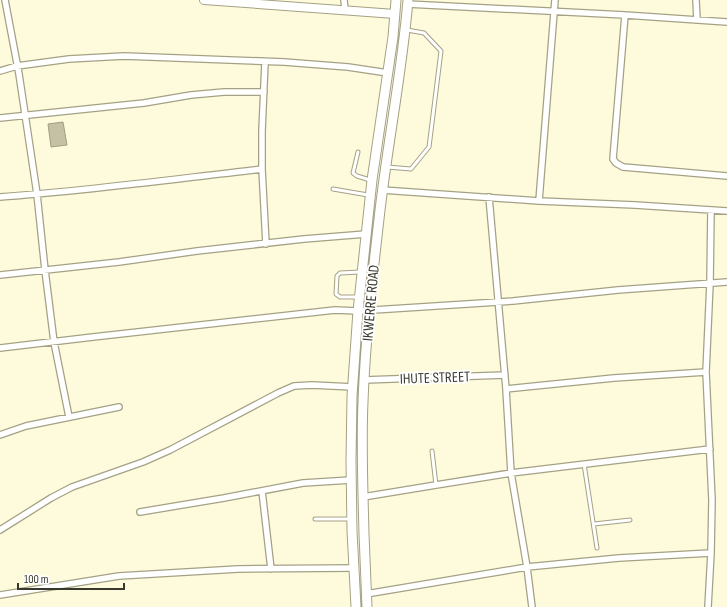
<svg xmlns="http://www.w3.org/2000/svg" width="727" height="607" font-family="'Sofia Sans Condensed',sans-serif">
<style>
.building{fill:#c5c1a5;stroke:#a19d82}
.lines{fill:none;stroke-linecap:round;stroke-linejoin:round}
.lane-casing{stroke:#a4a185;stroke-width:5}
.street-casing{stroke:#a4a185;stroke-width:8}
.secondary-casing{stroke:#a4a185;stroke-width:10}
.primary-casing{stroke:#a4a185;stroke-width:11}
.lane{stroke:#fff;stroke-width:3}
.street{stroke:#fff;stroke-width:5.5}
.secondary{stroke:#fff;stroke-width:8}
.primary{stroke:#fff;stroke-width:9}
.labels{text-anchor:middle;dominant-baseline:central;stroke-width:3.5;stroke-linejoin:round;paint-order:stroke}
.street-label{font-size:15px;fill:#39382c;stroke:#fff}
</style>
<rect width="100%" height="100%" fill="#fefbdd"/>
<path class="building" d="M63,122l4,23 -16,2 -3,-23z"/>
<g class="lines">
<defs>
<path id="lane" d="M358,152l-5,21 4,3 13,4
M387,167l24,2 18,-22 12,-96 -17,-18 -17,-3
M333,189l35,6
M359,297h-19l-4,-3 1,-18 3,-3 20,-1
M432,451l4,34
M584,464l13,84
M315,519h35
M594,524l36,-4"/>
<path id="street" d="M5,0l14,74 18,120 8,76 9,72 15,75
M344,0l1,10
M696,0l1,20
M407,4l218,11 102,7
M625,15l-12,144 3,4 7,4 104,9
M265,62l-3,69v38l4,75
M0,71l17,-5 52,-7 55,-3 160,6 64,5 40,6
M0,118l144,-15 47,-8 33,-3h40
M382,190l157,11 96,4 92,6
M0,197c87,-6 174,-18 262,-28
M489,197l17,192 5,84 16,94 5,40
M539,201l16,-201
M0,275l119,-13 78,-11 107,-12 62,-5
M0,348l93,-11 242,-27 23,1 155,-10 105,-11 109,-8
M364,380l141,-5
M506,389l108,-11 92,-6
M0,435l26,-9 93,-19
M262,491l9,78
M363,497l73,-12 75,-12 199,-24
M140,512l84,-14 79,-15 48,-3
M0,530l51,-32 21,-11 71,-25 27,-12 108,-57 16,-7 18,-1 41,2
M366,594l161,-27 92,-9 92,-5
M0,595l119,-19 119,-7 117,-1
M708,607l3,-54 1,-53 -6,-128 4,-89 1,-73"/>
<path id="secondary" d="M204,0l191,14"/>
<path id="primary" d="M356,607l-4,-76 -1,-70 1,-65 6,-85 14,-131 21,-143 3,-37
M367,607c-1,-24 -2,-49 -3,-73 -1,-44 -3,-88 -1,-132 2,-61 9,-123 16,-183 8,-73 23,-146 29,-219"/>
</defs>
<use href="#lane" class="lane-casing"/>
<use href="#street" class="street-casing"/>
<use href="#secondary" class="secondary-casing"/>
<use href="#primary" class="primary-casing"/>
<use href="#lane" class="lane"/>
<use href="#street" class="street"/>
<use href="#secondary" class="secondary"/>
<use href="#primary" class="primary"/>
</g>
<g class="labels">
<g class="street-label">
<text transform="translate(371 303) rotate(-85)">IKWERRE ROAD</text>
<text transform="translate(435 378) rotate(-2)">IHUTE STREET</text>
</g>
</g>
<path d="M18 583v6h106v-6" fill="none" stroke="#39382c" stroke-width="2"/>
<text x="24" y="583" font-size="12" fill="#39382c" stroke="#ffffff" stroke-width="3" paint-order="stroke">100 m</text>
</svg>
